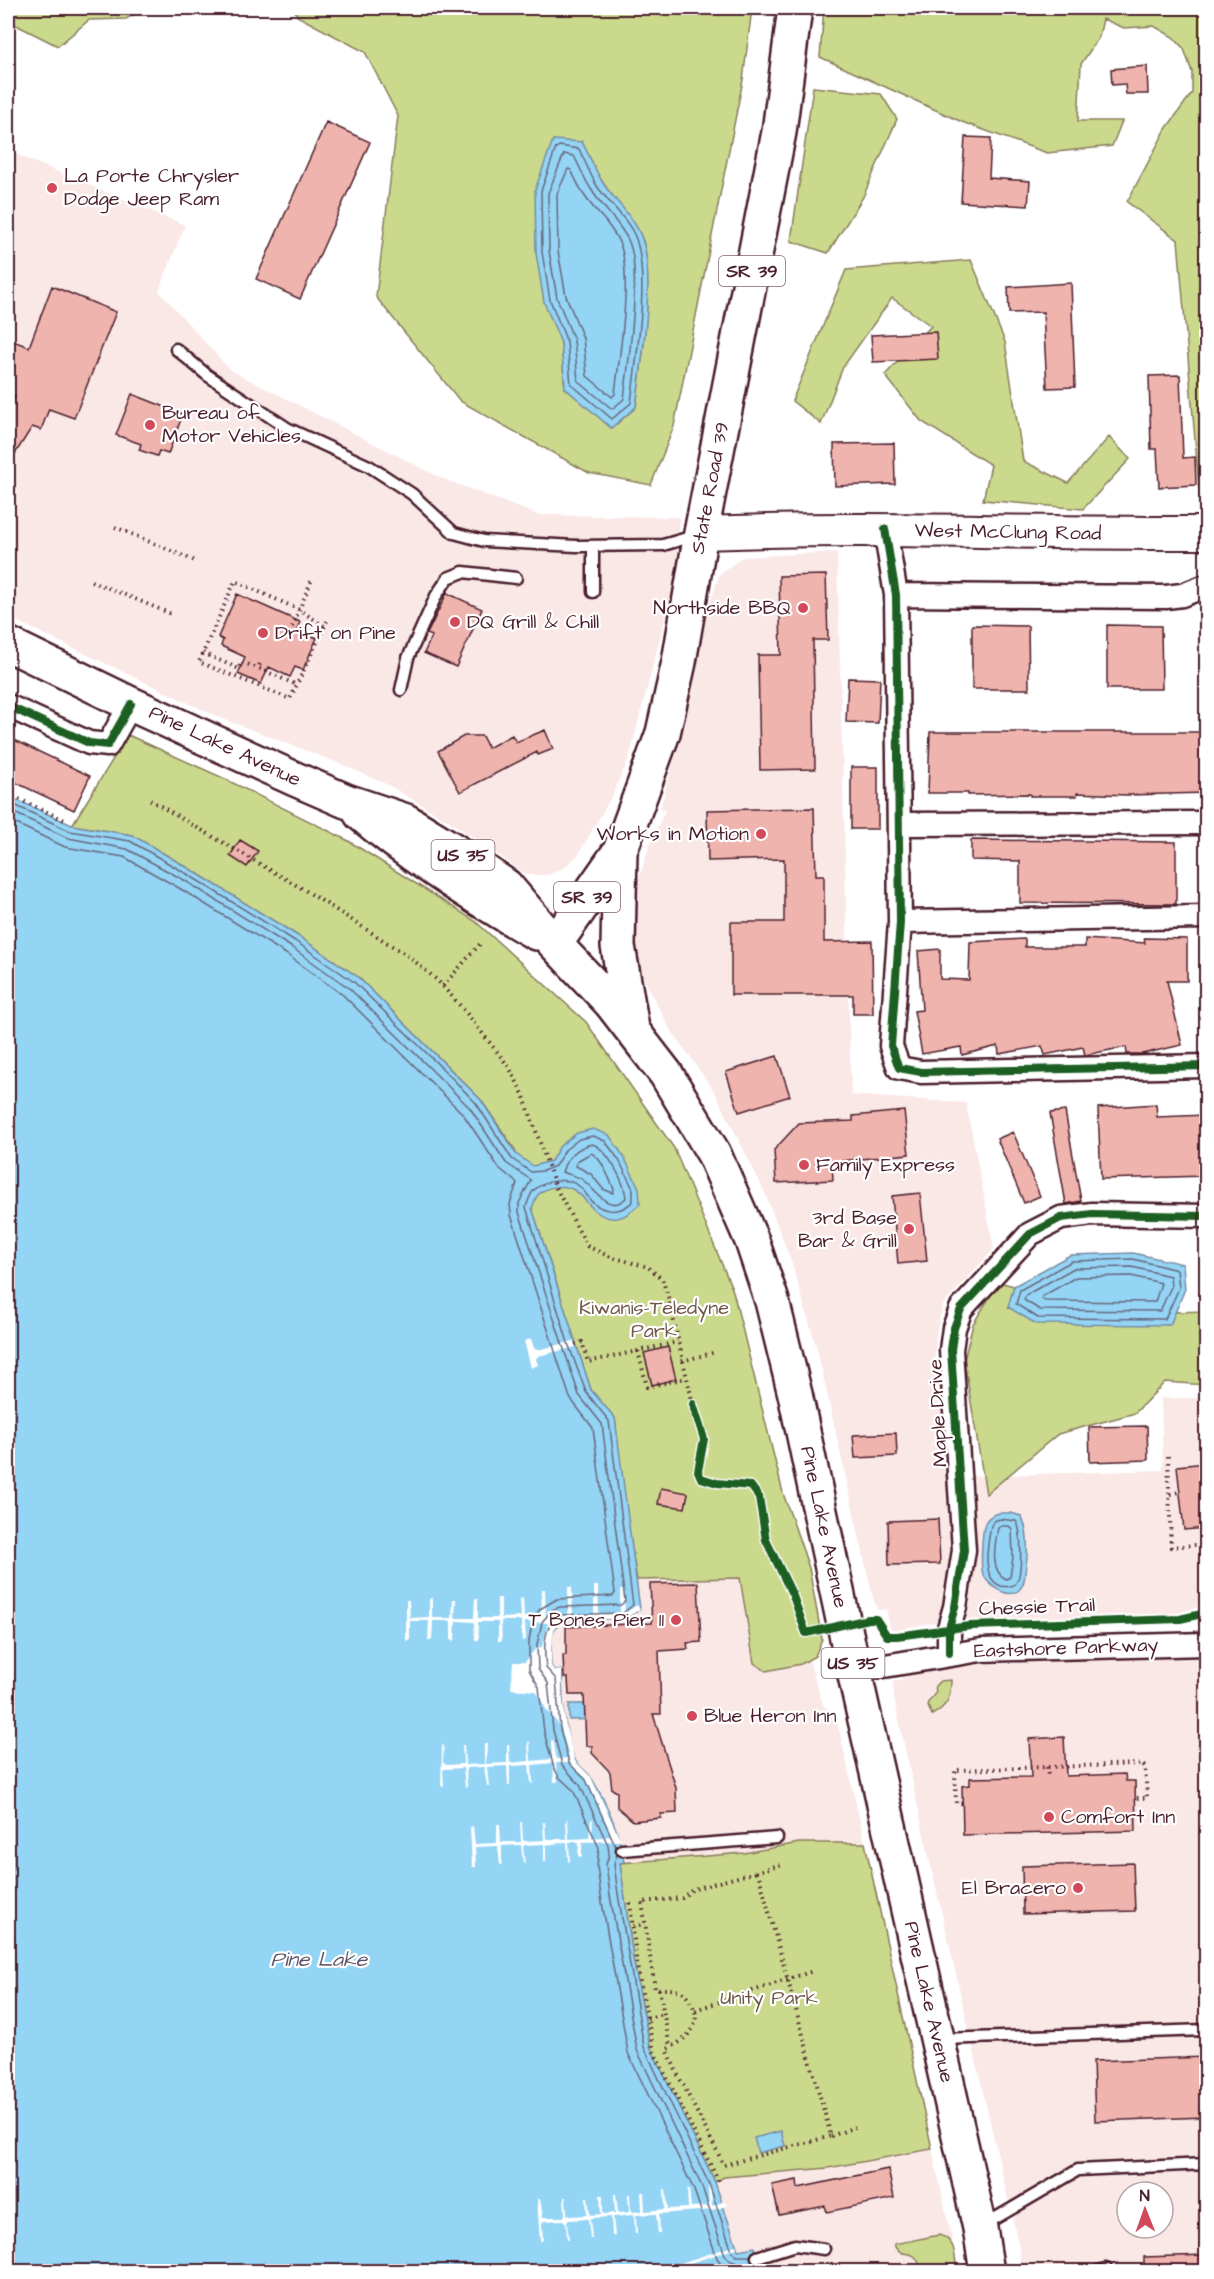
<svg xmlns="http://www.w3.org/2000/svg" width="1214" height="2279" font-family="'Architects Daughter',sans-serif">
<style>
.built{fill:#fae8e7;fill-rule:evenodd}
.green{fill:#cbd98d;stroke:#8a7c5c;stroke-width:1.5;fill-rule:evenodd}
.water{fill:#94d4f5;stroke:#768ca4;stroke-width:1.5}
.pier{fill:#fff}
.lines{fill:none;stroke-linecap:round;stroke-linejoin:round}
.shore{stroke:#68677c;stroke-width:1.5}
.building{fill:#f0b4af;stroke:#4a1f2b;stroke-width:1.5}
.lane-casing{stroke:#4a1f2b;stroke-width:15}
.street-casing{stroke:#4a1f2b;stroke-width:27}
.secondary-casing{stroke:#4a1f2b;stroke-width:36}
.primary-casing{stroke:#4a1f2b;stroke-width:38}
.path{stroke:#4a1f2b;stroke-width:4;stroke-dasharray:1.5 4.5;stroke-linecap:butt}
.lane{stroke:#fff;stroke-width:10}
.street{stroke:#fff;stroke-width:22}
.secondary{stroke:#fff;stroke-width:32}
.primary{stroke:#fff;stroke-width:33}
.cycleway-casing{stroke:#fff;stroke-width:11}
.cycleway{stroke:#1b5e20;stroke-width:8}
.poi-dot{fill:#d1495b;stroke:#fff;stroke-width:2}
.labels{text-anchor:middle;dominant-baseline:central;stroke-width:4.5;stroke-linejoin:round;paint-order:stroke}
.shield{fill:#fff;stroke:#80626b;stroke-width:1.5}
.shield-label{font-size:18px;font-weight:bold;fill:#4a1f2b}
.poi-label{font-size:20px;fill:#4a1f2b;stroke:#fff;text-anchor:start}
.street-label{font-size:20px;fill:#4a1f2b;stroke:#fff}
.park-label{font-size:20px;fill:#715748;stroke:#fff}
.water-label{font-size:21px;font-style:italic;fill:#605568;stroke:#fff}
</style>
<rect width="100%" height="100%" fill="#fff"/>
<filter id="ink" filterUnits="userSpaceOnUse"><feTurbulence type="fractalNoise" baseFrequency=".0167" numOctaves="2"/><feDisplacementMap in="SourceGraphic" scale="12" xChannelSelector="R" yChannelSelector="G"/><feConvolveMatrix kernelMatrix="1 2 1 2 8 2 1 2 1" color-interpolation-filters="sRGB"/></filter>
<g filter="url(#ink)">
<path class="built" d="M8,151l177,74 -26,66 71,79 211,108 97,37 141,2 -2,55 -48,186 -17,38 -34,59 -13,12 -17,8h-21l-78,-54 -61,-36 -47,-21 -123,-47 -210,-100z
M837,552l14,543 115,8 28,146 -51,56 -6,23 -3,34 19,147 -2,65 -13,48 -43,8 -5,-3 -4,-18 -8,1 -5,-12 -56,-249 -25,-85 -27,-71 -49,-99 -47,-67 -30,-57 -4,-26v-45l2,-14 12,-38 16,-37 -5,-1 23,-81 10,-71 26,-82 23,-18z
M1161,1398h45v207l-29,8 -215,7 4,-17 8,-76 -3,-51 192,-6z
M740,1578l53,31 30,96 14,15 28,123h-66l-55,10 -120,9 -3,-21 -30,-64 -16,-16 -9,-33 -53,-66 34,-40 92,-14 -2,-28z
M1206,1655v616h-185l-2,-24 -91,-394 -34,-155 -1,-16 29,-11 41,-6zM1127,2192h36v36h-36z
M932,2149l27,122h-205l1,-24 -17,3 -23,-68 9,-5 104,-9z"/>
<path class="green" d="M8,8h138l-20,11 -37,1 -31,26 -50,-25z
M294,8h458l-9,72 -69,346 -23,59 -62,-12 -129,-72 -84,-104 22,-181 -33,-64 -68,-36zM582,142c7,13 13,29 21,41 12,18 28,34 38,53 15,31 0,134 -5,171l-24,21 -47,-40 -4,-45z
M824,8h382v491l-6,-1 -22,-258 -51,-38 39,-73 26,-36v-21l-8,-23 -11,-12 -19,-11 -30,2 -21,-9 -4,18 -18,27 -3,57h44l-10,25 -65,7 -85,-31 -142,-65z
M813,87l68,7 16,25 -34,78 -35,56 -37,-12z
M971,260l34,82 18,119 45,22 41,-46 21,22 -47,50 -100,-9 8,-35 -70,-44 -36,-46 46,-49 -39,-28 -49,69 -22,57 -29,-23 54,-131z
M128,735l95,43 124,62 128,81 111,101 88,126 59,143 50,202 26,75 13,71 -7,17 -14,8 -35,7 -12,-8 -14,-85 -103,2 -13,-77 -9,-85 -24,-28 -59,-182 -5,-25 -13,-35 -33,-48 -123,-123 -60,-41 -108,-67 -58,-34 -60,-10z
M999,1282l15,4 -6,22 161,17 6,-13 31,-1v74l-41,-3 -30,31 -77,21 -72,60 -22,-134 9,-36z
M951,1680c0,17 -3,26 -19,35l-5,-11 9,-12 -1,-6 5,-5z
M799,1843h66l67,306 -104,19 -104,9 -9,5 -65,-136 -17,-88 -13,-95 124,-10z
M939,2235c18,5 15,21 18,36h-36c-5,-29 -21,-8 -27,-27z"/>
<path class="water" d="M553,140l29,2c7,13 13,28 21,41 11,18 32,34 39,56 14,37 -1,126 -6,168l-25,21 -46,-40 -4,-45 -17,-41 -8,-49 -1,-63z
M8,796l64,29 60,10 58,34 108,67 60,41 123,123 35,54 17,12 18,-5 9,-15 17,-13 16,-4 16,6 15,22 15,31 1,16c-8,7 -18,16 -29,14 -18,-2 -25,-21 -37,-28 -10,-6 -28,-4 -36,5 -3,3 -4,9 -6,13l59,182 24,28 25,191 -14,9 -65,3c-13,11 -10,30 -10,45l4,5 7,-1c0,30 2,61 12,88 3,8 14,13 18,21 15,25 28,54 32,83l-4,1 13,95 17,88 65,136 23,68 17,-3 4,19 -5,2v4h-746z
M1133,1253l50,11 2,25 -15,36 -134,-1 -28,-17 6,-21 56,-31z
M999,1513h12l10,3c8,14 7,34 5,50 -1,5 -1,13 -3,18 -9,20 -34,4 -40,-10 -3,-8 -1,-42 2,-51 3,-7 8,-8 14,-10z
M569,1704h31v15l-31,1z
M781,2131l4,15 -27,7 -4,-15z"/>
<path class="pier" d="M531,1339l3,9 3,2 37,-9 2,6 -38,9 -2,3 2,6 -7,3 -7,-27z
M594,1586h4l1,28 21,-1v-23h4l1,23 12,-8 3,4 -14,9 -65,3 -6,5 -4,20v20l4,5 7,-1v23l4,34 9,34 16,16 30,64 -39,1v14l-4,1 1,-15h-10l1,19 -2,1 -1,-20 -21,3v17h-2v-18l-19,1 -2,2 2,17 -2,-1 -2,-18 -19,1v19h-2l-2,-19 -23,1 1,20h-4l-2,-40 3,-1 2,18 22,-1v-19h3l1,18h20l-1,-20h2l1,18 2,1 19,-1 -1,-18h2l1,17h21l-1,-19 2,-1 1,20 20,-1 2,-18 2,-1 -1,19 20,-2 -26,-58 -17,-15h-13l2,19h-4l-1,-19 -21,2 1,18 -2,1 -2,-19 -19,1v19h-2l-1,-19 -20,1 2,19h-2l-3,-19 -18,1 1,19h-2l-2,-19 -18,1 -2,1 1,17 -3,-1 1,-40 2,-1 -1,17 3,3 17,-1 -1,-19h2l1,20 19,-1v-20h3l-1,20 21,-1v-19h2l1,19 19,-2 -1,-19h2l1,19 21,-2 -1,-18 3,-1 2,19 13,-1 -8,-31 -14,-16 -11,-20 -25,-2 2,-27h12l11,-14 6,-1 6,-24 -23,-1 1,18 -4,1 -1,-20h-20l1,20h-4v-19h-20l1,18h-4l-1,-18 -18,-1 -1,20 -4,-1v-19h-18l-1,19h-4l1,-19h-19v19l-4,1v-41h3l1,18 19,-1v-18l3,-1v20h20l1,-19h3l-1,19h19l1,-19h3v19h19v-20h4v20l20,-1 -1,-18 3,-1 1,19h17l1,-28h3l1,28 22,-2v-28h4l1,28 21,-1z
M708,2187h3l1,19 13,-5 2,5 -15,4 -53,4 1,19h-2l-2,-19 -20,1 1,19h-2l-1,-19 -21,2 2,19h-3l-1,-19 -21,1 2,20h-2l-2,-19 -19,1 -2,2 2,17h-2l-1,-16 -3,-3 -19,1 -2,2 1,17 -3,1 -3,-42h3l3,18h20l2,-2 -1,-18h2l1,17 2,2 18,-1 -1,-18h2l2,18 11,-1 -1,-19h3v19l12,-1 -1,-19h2l2,19 11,-1 -1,-18h2l1,18 11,-1 -1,-19h3l1,19 20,-2 -1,-19h2l2,19 20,-1 -1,-19h2l2,18 18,-1z
M736,2245l1,3 -72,23v-3z"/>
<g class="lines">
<path class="shore" d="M559,146l20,3c6,12 11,25 18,37 12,18 34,35 40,56 12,42 -1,116 -6,161l-19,16 -41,-35 -4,-42 -17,-42 -8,-48 -1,-61 15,-43z
M564,154l10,2c6,11 10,23 17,33 11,19 29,33 38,53 13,30 -1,123 -5,157l-12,10 -34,-28 -4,-41 -17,-42 -8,-47 -1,-58z
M568,169l3,1c4,8 8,17 13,25 11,17 30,32 37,52 11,34 -2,110 -6,147l-3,3 -25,-21 -4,-38 -17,-42 -8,-45 -1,-57z
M8,802l62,29 60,10 57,33 108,67 59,41 93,91 29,30 36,56 19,13 12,-1 12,-5 10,-16 14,-11 14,-3 12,5 14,19 14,29v12c-12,13 -29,12 -42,0 -4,-5 -7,-11 -12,-15 -12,-9 -34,-6 -45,4 -4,4 -6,12 -8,17l43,139 17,46 23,29 24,184 -10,8 -65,2c-16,13 -14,35 -12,53l10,11 4,50 9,34 17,17 30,67
M8,810l60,28 59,11 57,31 107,67 58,41 121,120 36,55 25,17 -12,23v9l60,183 23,29 23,177 -4,4 -61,2 -8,3 -10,12 -5,23 1,24 10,14 5,47 9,35 18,20 28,60 1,9 -3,11 4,30 27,155 65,137 23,68 6,6 9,3 1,8
M8,820l57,27 59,10 55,31 107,66 57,41 120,119 36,54 18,15 -7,21 1,11 59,183 23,30 22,165 -2,3 -56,3 -17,10 -7,10 -4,22v29l10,17 5,45 10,36 5,9 14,13 26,58 -2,18 4,30 27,157 66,137 23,68 6,8 8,6
M592,1144c15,4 33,39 34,54 -17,17 -31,-9 -42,-17 -7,-6 -15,-6 -22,-9 4,-14 15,-25 30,-28z
M591,1153c12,6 17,24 23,36l-1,4 -10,-4 -12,-15 -15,-8 1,-5z
M1133,1259l44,11 2,18 -14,31 -127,-1 -22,-14 4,-14 52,-29z
M1132,1267l38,9 1,11 -11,24 -120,-1 -16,-10 2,-5 48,-27z
M1131,1276l30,7 -6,19 -110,-1 -3,-2 1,-3 33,-19z
M1000,1519l16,2c6,8 7,56 -1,63 -3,3 -10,3 -14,2 -21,-8 -13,-43 -10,-60l3,-5z
M1001,1526h8l3,3 1,28 -3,20 -4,2c-17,-8 -11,-35 -8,-51z
M617,1854l-3,10 4,30 26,153 65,137 23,67 5,5h13"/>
</g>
<path class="building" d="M1147,66l1,28h-22l-1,-10 -13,1 -1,-16z
M326,122l44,20 -70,157 -44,-20z
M965,137l26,1 -2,40 41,3 -2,25 -67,-4z
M1071,283l4,104 -28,1 -4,-76 -34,1 -1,-26z
M52,286l64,26 -42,106 -25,-9 -8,21 -9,-3 -24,38v-50l7,-19 -7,-3v-54l21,8z
M936,332l2,27 -65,3 -2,-27z
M1180,375l3,83 12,-1 1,28 -37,2 -2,-38h-6l-2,-73z
M132,394l51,20 -15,40 -9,-3 -2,5 -18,-6 2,-6 -25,-9z
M894,443l1,41 -60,2 -1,-42z
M826,575l2,65h-15l2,129 -55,1 -2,-115h23l-2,-79z
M447,593l35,16 -26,58 -32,-14 8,-17 -5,-2z
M237,594l63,28 -3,7 20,9 -14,32 -8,-3 -5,10 -21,-10 -8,17 -23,-10 7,-17 -24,-11 2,-6 -5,-3z
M972,625l56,1 1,63h-57z
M1107,625l54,1 1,63h-55z
M848,678l32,1 -2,44 -32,-1z
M545,730l8,19 -15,6 -1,-3 -77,40 -22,-41 26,-15h18l6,12 24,-13 4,7z
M930,732h276v61l-79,2 -50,-2v3h-47v-2l-62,1v-2h-40z
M8,737l82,39 -16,34 -66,-31z
M851,767h27v62h-27z
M814,808l2,67h8v67l48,-1 1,73h-20v-19h-122v-73h53v-63l-76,2 -1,-51z
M240,840l18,11 -11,16 -17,-11z
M971,840l205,2v62l-156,-1v-42l-49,-1z
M1144,938l43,1v42h-20l15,64 -40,9h-15l-1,-7 -41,8 -2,-8 -38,8 -3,-9 -43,8 -1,-8 -36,9 -1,-8 -39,7 -8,-43 8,-1 -4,-59 22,-2v30l29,1 1,-38 55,-3v8h60v-8l60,4z
M777,1056l13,40 -51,16 -13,-40z
M1156,1104l1,13 49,-2v61l-105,3 -3,-71z
M904,1111l5,43 -77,8 1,18 -57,3 -2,-33 25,-27 54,-2v-5z
M1065,1111l16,90 -15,3 -16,-91z
M1013,1132l27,64 -16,7 -27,-64z
M920,1193l7,68 -29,3 -6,-68z
M668,1347l8,32 -24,6 -8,-32z
M1147,1426l1,34 -58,2 -1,-35z
M896,1433l1,23 -42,2 -2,-23z
M1206,1463v65l-22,2 -7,-64z
M661,1488l27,5 -3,15 -27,-4z
M938,1519l2,45 -51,1 -1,-44z
M698,1583l3,59 -14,1 1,6 -29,2 2,63h-8l23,74 1,25 -16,1v4l-28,3 -16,-14v-15l-5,-3 -2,-17 -18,-19v-7h-6l-2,-51h-15l-1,-17h-4l-1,-23h3v-28l86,-4 -2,-39z
M1064,1737l2,39 59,-2 1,7h9l1,50 -173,4 -1,-49 8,-1v-7l61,-1 -2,-38z
M1133,1863l2,48 -112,3 -1,-48z
M1206,2057v60l-111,4 -2,-60z
M888,2169l6,29 -67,14 -2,-6 -46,9 -7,-30 25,-5 1,8z
M1206,2255v16h-62v-14z"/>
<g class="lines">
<defs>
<path id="lane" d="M176,349l31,26 80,53 82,38 43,28 42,39 30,8 92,5 87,-1 31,-9
M593,546v46
M401,690l7,-32 28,-62 12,-18 15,-6 53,6
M622,1850l155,-12
M941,2039l265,-9
M982,2226l96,-56 128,-6
M757,2257l38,-12 29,4
M1096,2272l10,-3"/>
<path id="street" d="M885,529l11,66 4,327 -9,124 8,22 22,4 285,-6
M896,595l270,2 16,-2 21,-8
M8,706l81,37 19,2 23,-41
M899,824l307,-1
M900,922l306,-5
M949,1653v-25l6,-21 9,-57 -13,-200 3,-22 7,-19 69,-75 31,-16 31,-4 114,2
M854,1671l127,-21 225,-6"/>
<path id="secondary" d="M701,533c169,-7 337,1 505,0"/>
<path id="primary" d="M8,644l123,60 164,75 51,22 60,20 49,30 51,35 49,58 56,59 55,71 48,80 38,87 20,60 23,93 59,277 126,557 7,44
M361,814c54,46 114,84 175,119
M620,851l-2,95 14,82
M555,944l65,-93 43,-118 16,-71 22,-129 78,-401 16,-124"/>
</defs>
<use href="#lane" class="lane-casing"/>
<use href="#street" class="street-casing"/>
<use href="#secondary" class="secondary-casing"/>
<use href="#primary" class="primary-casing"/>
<path class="path" d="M115,527l80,34
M91,581l83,34
M324,626l-24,-16 -65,-29 -36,81 91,37 37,-78
M292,627l20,-48
M203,653l36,16 2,-7 17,6
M260,664l-2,4 39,17
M8,794l59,27
M150,800l158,92 103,66 27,23 26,29 45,57 14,27 33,94 31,58 21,10 40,11 14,12 6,17 25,108
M443,986l37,-42
M575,1344l7,-2 6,20 90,-20
M638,1351l9,36 39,-9
M682,1361l34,-9
M1168,1456l3,91 35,-3
M1170,1494l10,-2
M1047,1767l1,9
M962,1803h-6l-1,-33 187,-6 3,3 2,31h-12
M756,1872l3,4 72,260 -107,29 -46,-90 -11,-26c16,-7 38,-24 25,-44 -2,-4 -5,-9 -9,-12 -8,-5 -19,-4 -28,-4l-13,-87 40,-4 11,-9z
M756,1872l26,-8
M630,1903l7,63 17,86 66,132
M633,1926l12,-2
M659,1989l11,58
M695,2010l118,-39
M647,2018l17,-4
M831,2136l27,-10"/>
<use href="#lane" class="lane"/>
<use href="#street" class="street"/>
<use href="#secondary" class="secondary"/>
<use href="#primary" class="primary"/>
<defs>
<path id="cycleway" d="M885,529l11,66 4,327 -9,124 8,22 22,4 285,-6
M8,706l81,37 19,2 23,-41
M693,1404l11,35 -6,32 3,7 16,5 34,3 8,11 7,43 27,56 13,37 63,-14h7l11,17h10l73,-10 210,-7 26,-6
M949,1653v-25l6,-21 9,-57 -13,-200 3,-22 7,-19 69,-75 31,-16 31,-4 114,2"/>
</defs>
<use href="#cycleway" class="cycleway-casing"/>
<use href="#cycleway" class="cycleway"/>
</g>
</g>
<g class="poi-dot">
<circle cx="52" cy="188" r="6"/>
<circle cx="150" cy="425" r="6"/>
<circle cx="803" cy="608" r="6"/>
<circle cx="455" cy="622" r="6"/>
<circle cx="263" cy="633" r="6"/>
<circle cx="761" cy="834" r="6"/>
<circle cx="804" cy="1165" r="6"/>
<circle cx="909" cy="1229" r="6"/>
<circle cx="676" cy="1620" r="6"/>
<circle cx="692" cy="1716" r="6"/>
<circle cx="1049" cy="1817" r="6"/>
<circle cx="1078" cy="1888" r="6"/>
</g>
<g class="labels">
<g class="shield">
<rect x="719" y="256" width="66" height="30" rx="4.5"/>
<rect x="431.5" y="840" width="63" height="30" rx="4.5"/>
<rect x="554" y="882" width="66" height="30" rx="4.5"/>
<rect x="821.5" y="1648" width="63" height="30" rx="4.5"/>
</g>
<g class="shield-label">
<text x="752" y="271">SR 39</text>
<text x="463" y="855">US 35</text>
<text x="587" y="897">SR 39</text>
<text x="853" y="1663">US 35</text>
</g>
<g class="poi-label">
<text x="64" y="176">La Porte Chrysler<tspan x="64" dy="23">Dodge Jeep Ram</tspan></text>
<text x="162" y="413">Bureau of<tspan x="162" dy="23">Motor Vehicles</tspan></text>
<text x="791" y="608" text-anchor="end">Northside BBQ</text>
<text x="467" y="622">DQ Grill &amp; Chill</text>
<text x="275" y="633">Drift on Pine</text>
<text x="749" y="834" text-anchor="end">Works in Motion</text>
<text x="816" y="1165">Family Express</text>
<text x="897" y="1218" text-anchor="end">3rd Base<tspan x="897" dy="23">Bar &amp; Grill</tspan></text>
<text x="664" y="1620" text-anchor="end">T Bones Pier 11</text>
<text x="704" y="1716">Blue Heron Inn</text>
<text x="1061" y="1817">Comfort Inn</text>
<text x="1066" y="1888" text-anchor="end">El Bracero</text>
</g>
<g class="street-label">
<text transform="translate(710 488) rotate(-79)">State Road 39</text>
<text transform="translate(1008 532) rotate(1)">West McClung Road</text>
<text transform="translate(225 746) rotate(25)">Pine Lake Avenue</text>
<text transform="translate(938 1413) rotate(-93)">Maple Drive</text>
<text transform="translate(824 1527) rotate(78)">Pine Lake Avenue</text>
<text transform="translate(1037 1607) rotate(-2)">Chessie Trail</text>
<text transform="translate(1066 1648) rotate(-2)">Eastshore Parkway</text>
<text transform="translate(929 2002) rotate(77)">Pine Lake Avenue</text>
</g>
<g class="park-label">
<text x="654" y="1308">Kiwanis-Teledyne<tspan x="654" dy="23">Park</tspan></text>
<text x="769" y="1998">Unity Park</text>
</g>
<g class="water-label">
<text x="319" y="1959">Pine Lake</text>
</g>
</g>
<rect width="1214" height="2279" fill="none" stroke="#fff" stroke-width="30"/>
<rect x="15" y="15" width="1184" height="2249" fill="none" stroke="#4a1f2b" stroke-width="2" filter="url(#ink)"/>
<g transform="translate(1145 2210) rotate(359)"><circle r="28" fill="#ffffff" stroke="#b7a5aa" stroke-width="1.5"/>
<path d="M0-4.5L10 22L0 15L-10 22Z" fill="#d1495b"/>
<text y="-9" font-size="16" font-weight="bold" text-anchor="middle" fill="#4a1f2b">N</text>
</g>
</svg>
